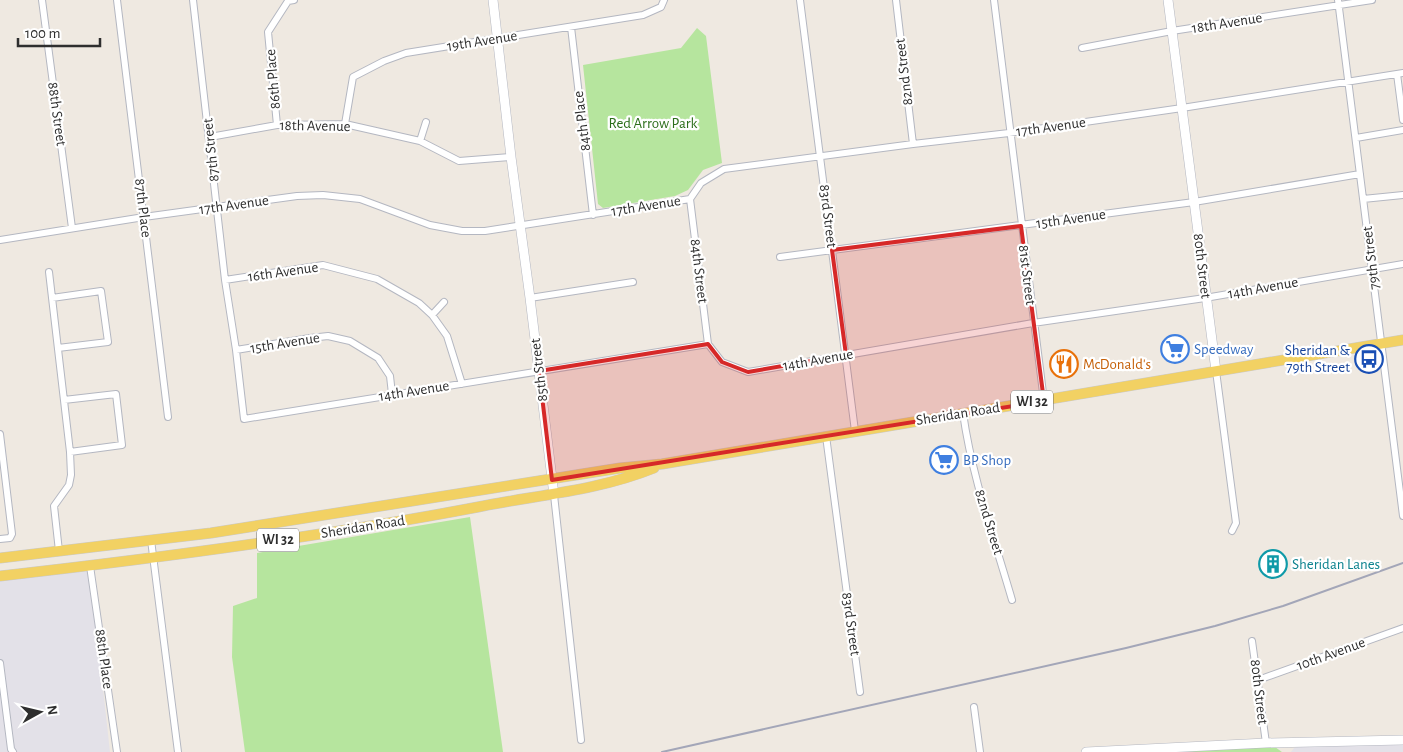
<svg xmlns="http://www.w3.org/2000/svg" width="1403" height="752" font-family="'Alegreya Sans',sans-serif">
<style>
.industrial{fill:#e3e1e8}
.green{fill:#b6e59e}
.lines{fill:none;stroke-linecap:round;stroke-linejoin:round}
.street-casing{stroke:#b4b7c1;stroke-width:8}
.secondary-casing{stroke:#b4b7c1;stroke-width:10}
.primary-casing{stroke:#c9c9c9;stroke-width:11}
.street{stroke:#fff;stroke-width:6}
.secondary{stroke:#fff;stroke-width:9}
.primary{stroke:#f2d163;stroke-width:10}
.rail{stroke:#a3a6b8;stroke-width:2}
.marked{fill:#d62828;fill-opacity:0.2;stroke:#d62828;stroke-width:4;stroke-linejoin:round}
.labels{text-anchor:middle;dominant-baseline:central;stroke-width:4.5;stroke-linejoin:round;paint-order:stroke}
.shield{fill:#fff;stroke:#6d6d6d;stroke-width:1}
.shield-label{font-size:14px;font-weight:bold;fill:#2e2e2e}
.street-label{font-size:15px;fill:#2e2e2e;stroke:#fff}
.park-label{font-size:15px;fill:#2c6e1b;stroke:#fff}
.shop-label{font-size:15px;fill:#366cbe;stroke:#fff;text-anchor:start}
.transit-label{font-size:15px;fill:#164399;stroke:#fff;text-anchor:end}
.food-label{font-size:15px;fill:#c56008;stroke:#fff;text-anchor:start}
.culture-label{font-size:15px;fill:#0d838f;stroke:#fff;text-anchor:start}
</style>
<rect width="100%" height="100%" fill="#efe9e1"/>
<path class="industrial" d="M88,570l6,37 16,145h-110v-172z
M1403,744v8h-112l3,-4 3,-1z"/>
<path class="green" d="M697,28l9,8 16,127 -19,7 -15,20 -13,6 -72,12 -5,-4 -15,-139 98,-17z
M470,517l33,235h-258l-13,-95 1,-51 24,-8v-45z
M1275,747l7,5h-150l52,-3z"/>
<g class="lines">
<defs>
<path id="street" d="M42,0l30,228
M117,0l51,417
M193,0l32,280 11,70 8,69 464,-75
M800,0l55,431
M896,0l17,144
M994,0l50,401
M1338,0l65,516
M571,27l22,188
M1082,48l90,-17 200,-31
M1397,74l6,46
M345,124l8,-47 31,-16 22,-8 237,-38 18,-8 3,-7
M277,125l-9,-93 20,-31 6,-1
M210,137l67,-12 68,-1 75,17 39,20 52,-4
M1356,138l47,-8
M420,141l6,-19
M690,199l18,145 14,18 26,10 285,-49 172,-25 198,-34
M1363,199l40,-4
M0,240l144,-23 153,-21 26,-1 37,4 70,26 32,6h23l205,-32 11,-16 23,-14 189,-25 96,-11 173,-25 221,-35
M780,257l414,-55 166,-28
M49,272l21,180 1,23 -2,10 -15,21 5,45
M225,280l98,-15 54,14 42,24 13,12 15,21 15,48
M52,298l49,-7 7,51 -50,6
M530,298l103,-16
M432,315l12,-13
M236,350l74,-12 18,-2 22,5 28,17 12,18 2,18
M1216,371l20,152 -4,8
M64,400l52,-6 6,51 -52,7
M963,413c9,64 31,125 49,187
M0,434l12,100 -2,4 -10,1
M826,436l34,256
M554,495l27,245
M151,540l27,212
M90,566l27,186
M1252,641l14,102
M0,663l11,86 2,3
M1258,680l145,-52
M974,707l6,45"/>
<path id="secondary" d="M493,0l18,157 19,141 24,197
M1168,0l48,371
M1086,752l180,-9 137,-3"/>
<path id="primary" d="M0,558l211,-25 409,-65 42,-4 741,-124
M0,576c160,-18 320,-39 478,-69 59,-12 119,-16 176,-39"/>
</defs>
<use href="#street" class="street-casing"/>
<use href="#secondary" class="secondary-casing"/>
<use href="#primary" class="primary-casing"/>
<use href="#street" class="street"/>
<use href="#secondary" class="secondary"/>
<use href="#primary" class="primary"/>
<path class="rail" d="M662,752l464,-104 89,-22 68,-20 120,-43"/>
</g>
<path class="marked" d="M1021,226l23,175 -492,79 -13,-109 169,-27 14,18 26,10 98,-17 -14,-105z"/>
<defs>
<symbol id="supermarket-ring" viewBox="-11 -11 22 22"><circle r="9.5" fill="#fff" stroke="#3f7fe0" stroke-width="1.5"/><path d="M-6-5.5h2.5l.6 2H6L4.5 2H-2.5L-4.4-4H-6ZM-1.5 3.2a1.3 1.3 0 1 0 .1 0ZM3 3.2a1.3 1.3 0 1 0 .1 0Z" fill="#3f7fe0"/></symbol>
<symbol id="bus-ring" viewBox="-11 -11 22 22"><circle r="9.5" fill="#fff" stroke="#1a4fb4" stroke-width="1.5"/><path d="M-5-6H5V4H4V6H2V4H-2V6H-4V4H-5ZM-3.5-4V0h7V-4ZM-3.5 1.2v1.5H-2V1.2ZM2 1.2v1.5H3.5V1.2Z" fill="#1a4fb4"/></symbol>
<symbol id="restaurant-ring" viewBox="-11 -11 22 22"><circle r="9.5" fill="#fff" stroke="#e8710a" stroke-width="1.5"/><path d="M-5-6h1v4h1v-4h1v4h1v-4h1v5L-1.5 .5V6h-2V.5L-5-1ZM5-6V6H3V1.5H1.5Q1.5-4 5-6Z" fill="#e8710a"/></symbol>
<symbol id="building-ring" viewBox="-11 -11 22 22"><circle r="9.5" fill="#fff" stroke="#0f9aa8" stroke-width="1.5"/><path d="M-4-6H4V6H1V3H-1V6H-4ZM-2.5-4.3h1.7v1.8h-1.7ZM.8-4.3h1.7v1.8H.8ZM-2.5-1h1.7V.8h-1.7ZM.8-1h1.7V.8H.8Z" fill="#0f9aa8"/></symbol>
</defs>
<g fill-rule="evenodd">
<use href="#supermarket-ring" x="1159" y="333" width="32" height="32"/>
<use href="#bus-ring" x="1353" y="343" width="32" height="32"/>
<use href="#restaurant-ring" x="1048" y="348" width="32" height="32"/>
<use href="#supermarket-ring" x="928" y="444" width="32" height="32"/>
<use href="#building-ring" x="1257" y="548" width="32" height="32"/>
</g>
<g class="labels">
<g class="shield">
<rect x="1011" y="390.5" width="42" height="23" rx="4"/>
<rect x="257" y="528.5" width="42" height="23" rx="4"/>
</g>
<g class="shield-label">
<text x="1032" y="402">WI 32</text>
<text x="278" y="540">WI 32</text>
</g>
<g class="street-label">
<text transform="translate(1227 23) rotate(-9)">18th Avenue</text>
<text transform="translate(482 41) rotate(-9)">19th Avenue</text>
<text transform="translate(904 72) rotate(-97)">82nd Street</text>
<text transform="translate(273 79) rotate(-95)">86th Place</text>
<text transform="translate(57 114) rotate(82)">88th Street</text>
<text transform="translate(582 121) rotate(-97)">84th Place</text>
<text transform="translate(315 126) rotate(1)">18th Avenue</text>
<text transform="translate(1051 127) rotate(-8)">17th Avenue</text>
<text transform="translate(211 150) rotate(-96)">87th Street</text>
<text transform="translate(234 205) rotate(-8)">17th Avenue</text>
<text transform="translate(646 206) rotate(-9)">17th Avenue</text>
<text transform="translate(143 208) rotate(83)">87th Place</text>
<text transform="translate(828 216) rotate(83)">83rd Street</text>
<text transform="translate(1071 219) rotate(-8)">15th Avenue</text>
<text transform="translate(1371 258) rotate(-97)">79th Street</text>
<text transform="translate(1202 266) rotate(83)">80th Street</text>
<text transform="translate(699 271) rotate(83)">84th Street</text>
<text transform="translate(283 272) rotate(-8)">16th Avenue</text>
<text transform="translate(1027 275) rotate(83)">81st Street</text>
<text transform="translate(1263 288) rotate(-10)">14th Avenue</text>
<text transform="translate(285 343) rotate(-9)">15th Avenue</text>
<text transform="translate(818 360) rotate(-10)">14th Avenue</text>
<text transform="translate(539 370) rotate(-97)">85th Street</text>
<text transform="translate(414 391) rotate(-9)">14th Avenue</text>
<text transform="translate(958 414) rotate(-9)">Sheridan Road</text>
<text transform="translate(989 522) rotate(73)">82nd Street</text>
<text transform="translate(363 527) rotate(-9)">Sheridan Road</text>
<text transform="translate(851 624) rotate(82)">83rd Street</text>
<text transform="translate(1331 654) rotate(-20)">10th Avenue</text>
<text transform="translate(104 659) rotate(82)">88th Place</text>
<text transform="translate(1259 692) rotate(83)">80th Street</text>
</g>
<g class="park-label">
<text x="653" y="123">Red Arrow Park</text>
</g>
<g class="shop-label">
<text x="1194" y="349">Speedway</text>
<text x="963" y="460">BP Shop</text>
</g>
<g class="transit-label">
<text x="1350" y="350">Sheridan &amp;<tspan x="1350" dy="17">79th Street</tspan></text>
</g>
<g class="food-label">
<text x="1083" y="364">McDonald's</text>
</g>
<g class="culture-label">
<text x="1292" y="564">Sheridan Lanes</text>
</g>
</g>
<g transform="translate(40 712) rotate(82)" stroke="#ffffff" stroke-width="4" paint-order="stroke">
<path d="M0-4L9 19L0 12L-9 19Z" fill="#2e2e2e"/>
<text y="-8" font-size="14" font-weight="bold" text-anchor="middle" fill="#2e2e2e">N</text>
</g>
<path d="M18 38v8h82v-8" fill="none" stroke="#2e2e2e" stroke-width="2.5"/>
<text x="25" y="38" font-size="15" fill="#2e2e2e" stroke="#ffffff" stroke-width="4" paint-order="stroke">100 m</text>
</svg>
